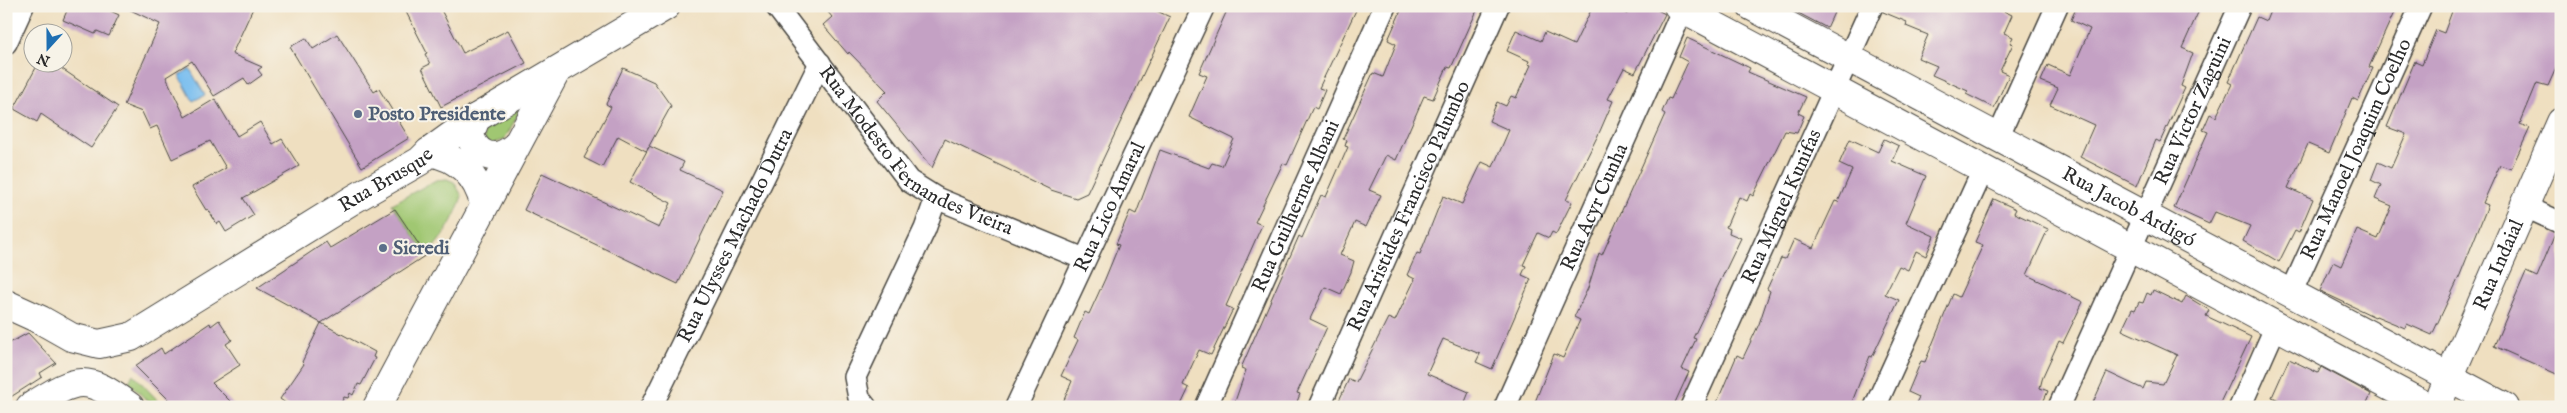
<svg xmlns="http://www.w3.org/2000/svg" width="2567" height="413" font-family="'IM FELL English',serif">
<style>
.green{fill:#a0c772;stroke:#66794e}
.water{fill:#78bdef;stroke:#52748d}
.building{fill:#c4a1c4}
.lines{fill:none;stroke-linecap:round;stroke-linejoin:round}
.minor-casing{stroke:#484641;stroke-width:24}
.major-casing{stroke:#484641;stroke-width:30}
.minor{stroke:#fff;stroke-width:21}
.major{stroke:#fff;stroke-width:28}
.service-dot{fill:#5c6f8a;stroke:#f7f3e8;stroke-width:2}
.labels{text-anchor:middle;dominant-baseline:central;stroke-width:4;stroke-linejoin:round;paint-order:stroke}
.street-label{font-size:20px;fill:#2b2b2b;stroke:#f7f3e8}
.service-label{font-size:20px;font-weight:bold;fill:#4e5e75;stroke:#f7f3e8;text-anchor:start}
</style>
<rect width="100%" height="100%" fill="#f7f3e8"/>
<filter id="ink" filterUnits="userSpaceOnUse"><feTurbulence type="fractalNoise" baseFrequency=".02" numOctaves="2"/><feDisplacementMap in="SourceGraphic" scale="10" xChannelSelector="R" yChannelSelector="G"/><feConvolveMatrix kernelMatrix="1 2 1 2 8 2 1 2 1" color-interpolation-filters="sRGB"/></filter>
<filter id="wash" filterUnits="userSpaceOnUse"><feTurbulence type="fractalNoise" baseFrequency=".0096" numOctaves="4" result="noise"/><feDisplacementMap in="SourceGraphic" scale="20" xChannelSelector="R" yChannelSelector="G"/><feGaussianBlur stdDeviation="1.12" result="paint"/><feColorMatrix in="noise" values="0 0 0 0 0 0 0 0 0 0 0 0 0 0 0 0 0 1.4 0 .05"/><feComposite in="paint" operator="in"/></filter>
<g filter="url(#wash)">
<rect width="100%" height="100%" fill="#efdfc0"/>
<path class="green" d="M525,102l-21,38 -13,4 -6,-4 -1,-10 3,-5z
M447,179l7,3 8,14c-7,22 -19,43 -36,59l-34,-51 44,-24z
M133,374l29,31 -15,-4 -18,-19z"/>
<path class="water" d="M190,69l15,26 -12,6 -14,-26z"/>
<g id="blocks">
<path class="building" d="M69,6h31l19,9 -10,21 -12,-5 -2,3 -32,-14z
M122,6h132l-22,48 30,13 -4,3 4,5 -14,10 -4,-7 -30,18 -22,-35 -26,16 19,40 30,-18 22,37 23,-14 13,22 9,-5 17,27 -56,32 11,17 -28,17 -6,-10 -3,2 -9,-15 -2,1 -14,-23 34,-19 -16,-27 -38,18 -15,-33 -7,3 -8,-17 -18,-7 36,-81z
M403,6h36l24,47 45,-23 18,33 -85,44 -19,-39 8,-4 -5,-10 2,-1z
M823,6h323l24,11 -83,176 -11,5 -25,-8 -106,-51 -13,29 -55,-67 10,-10 -38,-39 -1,2 -25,-29 9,-8z
M1229,6h129l-39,82 6,2 -8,19 -4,-2 -26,58 -4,-2 -28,59 7,3 -36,81 7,3 -22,46 -12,-5 -16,35 6,3 -9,19h-119l11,-26 -11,-5 17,-36 -4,-2 11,-26 4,2 16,-35 14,-34 -3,-1 14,-33 6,3 24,-64 49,18 3,-5 10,3 12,-27 -45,-22 18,-41 -8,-3z
M1403,6h76l-28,62 -4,-1 -14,32 -9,-3 -28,64 -10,-5 -17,35 12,5 -15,32 -11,-5 -15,33 14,6 -3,11 -10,22 -16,-7 -15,32 17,8 -30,66 3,1 -5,13h-62l13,-37 -5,-2 58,-132 3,2 19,-43 5,2 22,-50 -3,-1 2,-6 -4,-1 30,-66 10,4 13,-33 -8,-4z
M1593,6h17l17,8 4,-8h19l15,8 -30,59 -11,-5 -16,31 5,2 -13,30 -34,69 6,2 -16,32 -4,-2 -3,6 -11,-5 -15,32 3,1 -4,9 9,4 -39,90 -16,-7 4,-8 -37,-15 -16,35 42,18 -6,15h-127l13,-28 7,3 32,-64 7,3 20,-42 -8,-4 10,-22 3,1 23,-58 19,8 20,-42 11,5 16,-37 -20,-9 8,-19 9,4 5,-10 5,2 15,-33 -3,-1 1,-3 -22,-10 9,-21 25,11 4,-9 29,13z
M1785,6h52l-10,22z
M1884,6h109l19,9 -8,18 9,4 -3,6 3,1 -13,27 9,4 -15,33 -28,-14 2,-3 -36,-16 5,-9 -19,-8 10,-23 -22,-9 1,-4 -24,-10z
M2077,6h124l-19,42 11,5 -12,33 4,2 -25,54 -4,-2 -19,46 -57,-29 14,-32 -44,-20 8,-17 -17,-7 7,-16 22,10 20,-46 -19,-9z
M2272,6h125l-28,61 4,1 -15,33 -6,-3 -23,55 -21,-9 -20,44 25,11 -14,33 -4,-2 -16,32 -36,-21 7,-15 -35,-14 -6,12 -35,-16 34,-76 -5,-2 7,-16 6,3 16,-33 -4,-2 29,-65 9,4z
M2454,6h107v51l-13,29 -11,-3 -17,41 10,4 -19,41 -11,-4 -17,38 5,2 -28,70 -28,60 -25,-11 -2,4 -29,-12 -1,1 -55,-26 13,-29 8,4 16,-36 21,9 14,-33 -17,-7 6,-14 -10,-5 7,-18 13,6 15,-34 -19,-7 28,-66 7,3 14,-34 8,3z
M337,34l37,58 5,-3 30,49 -47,29 -72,-120 16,-9 7,11z
M1687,38l63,30 -2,4 58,25 -8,16 6,3 -7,17 -12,-2 -32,65 -3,-2 -3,7 -8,-4 -13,30 4,2 -1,4 12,5 -48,100 3,1 -14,30 7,3 -16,35h-140l21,-53 9,4 17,-38 -6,-3 14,-29 11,-35 3,2 63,-141 -3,-2 6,-14 3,1 17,-37 -9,-5z
M39,62h13l66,45 -27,41 -50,-34 -4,8 -23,-13z
M623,68l31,14 17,24 -22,40 35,16 -4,8 43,20 -45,94 -154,-74 18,-37 117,55 12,-25 -41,-21 19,-35 -3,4 -28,-15 -16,31 -18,-9 27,-51 -5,-3z
M1850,139l28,13 6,-13 15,7 -7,15 34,15 -20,47 28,13 -8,20 -10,-5 -8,19 -9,-4 -14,28 14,6 -27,57 -2,-1 -20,51h-135l22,-52 6,3 16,-34 11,-33 -3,-2 14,-31 4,1 9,-20 19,9 22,-47 3,1 14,-32 -13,-6z
M1994,199l22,10 -2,4 34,16 -21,46 56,27 -20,41 -4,-2 -16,35 -3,12 8,3 -7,16h-127l5,-10 -11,-5 13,-31 4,1 28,-68 6,3 24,-52 -8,-3z
M395,209l31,46 -105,68 -64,-35 69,-46 4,6z
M2555,234l6,1v141l-67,-30 32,-74 11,5z
M2153,290l29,14 4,-8 23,14 -3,6 45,21 -33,70h-127l16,-35 36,17 3,-7 17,2 14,-29 -55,-25 10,-21 3,1 4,-8 4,1 4,-10 4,2z
M219,320l13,20 -6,4 14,21 -28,18 24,24h-60l-41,-41 26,-18 3,6 46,-31 1,3z
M321,323l54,29 -2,5 2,1 -14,27 -3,-1 -5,11 -3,-2 -2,5 -4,-1 -5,10h-48l-11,-8 24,-35 -2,-2z
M28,333l28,30 -16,10 2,4 -36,23v-55z
M2289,359l29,14 3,-6 50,27 -6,13h-89l3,-7 -7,-3z"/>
</g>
</g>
<g filter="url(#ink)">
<use href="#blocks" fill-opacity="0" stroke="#484641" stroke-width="1"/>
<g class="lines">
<defs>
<g id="minor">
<path id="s1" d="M776,6l133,175 27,17 148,61"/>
<path d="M6,43l17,-37"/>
<path d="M1998,137l59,-131"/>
<path d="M2524,206l37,17"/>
<path id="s2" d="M2291,293l130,-287"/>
<path id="s3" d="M651,407l169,-344"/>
<path d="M866,407l-7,-9 -4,-21 70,-148 11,-31"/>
<path id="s4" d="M1016,407l188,-401"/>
<path id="s5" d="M1206,407l179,-401"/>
<path id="s6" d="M1319,407l179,-401"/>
<path id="s7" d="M1505,407l178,-398"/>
<path id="s8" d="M1691,407l181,-401"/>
<path d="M1875,407l108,-237"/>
<path id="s9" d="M2059,407l181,-401"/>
<path d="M2240,407l36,-81"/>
</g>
<g id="major">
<path d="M1678,6l750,401"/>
<path id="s10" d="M1751,6l754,401"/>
<path d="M476,118l-6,16c5,22 25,29 43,14"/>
<path d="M429,152c29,5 48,23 55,52"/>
<path id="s11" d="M6,304l35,16 30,17 28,7 32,-7 223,-138 66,-38 9,-9 47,-34 190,-112"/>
<path id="s12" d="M2442,394l119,-272"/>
<path d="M30,407c47,-29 54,-35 100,0"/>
<path d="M377,407l179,-335"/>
</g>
</defs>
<use href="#minor" class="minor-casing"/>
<use href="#major" class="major-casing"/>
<use href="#minor" class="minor"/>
<use href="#major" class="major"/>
</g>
</g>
<g class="service-dot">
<circle cx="358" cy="114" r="5"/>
<circle cx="383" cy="248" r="5"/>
</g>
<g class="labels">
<g class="street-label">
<text stroke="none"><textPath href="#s9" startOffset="325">Rua Victor Zaguini</textPath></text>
<text stroke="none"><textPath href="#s1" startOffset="206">Rua Modesto Fernandes Vieira</textPath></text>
<text stroke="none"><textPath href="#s2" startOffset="158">Rua Manoel Joaquim Coelho</textPath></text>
<text stroke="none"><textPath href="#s11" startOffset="434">Rua Brusque</textPath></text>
<text stroke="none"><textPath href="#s4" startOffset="221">Rua Lico Amaral</textPath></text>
<text stroke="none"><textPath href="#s5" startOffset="220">Rua Guilherme Albani</textPath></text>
<text stroke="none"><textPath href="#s6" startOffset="220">Rua Aristides Francisco Palumbo</textPath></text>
<text stroke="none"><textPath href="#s10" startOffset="428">Rua Jacob Ardigó</textPath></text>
<text stroke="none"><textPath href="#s8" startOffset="220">Rua Miguel Kunifas</textPath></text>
<text stroke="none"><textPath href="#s7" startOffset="219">Rua Acyr Cunha</textPath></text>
<text stroke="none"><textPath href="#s3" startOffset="191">Rua Ulysses Machado Dutra</textPath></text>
<text stroke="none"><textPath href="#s12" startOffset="141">Rua Indaial</textPath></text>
</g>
<g class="service-label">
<text x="368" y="114">Posto Presidente</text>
<text x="393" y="248">Sicredi</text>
</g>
</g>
<rect width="2567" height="413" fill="none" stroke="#f7f3e8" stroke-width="25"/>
<g transform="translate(48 48) rotate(201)"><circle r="24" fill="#f7f3e8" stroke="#a5a39c"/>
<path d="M0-4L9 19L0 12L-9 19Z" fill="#1f6fb2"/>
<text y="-8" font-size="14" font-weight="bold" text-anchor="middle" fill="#2b2b2b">N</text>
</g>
</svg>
